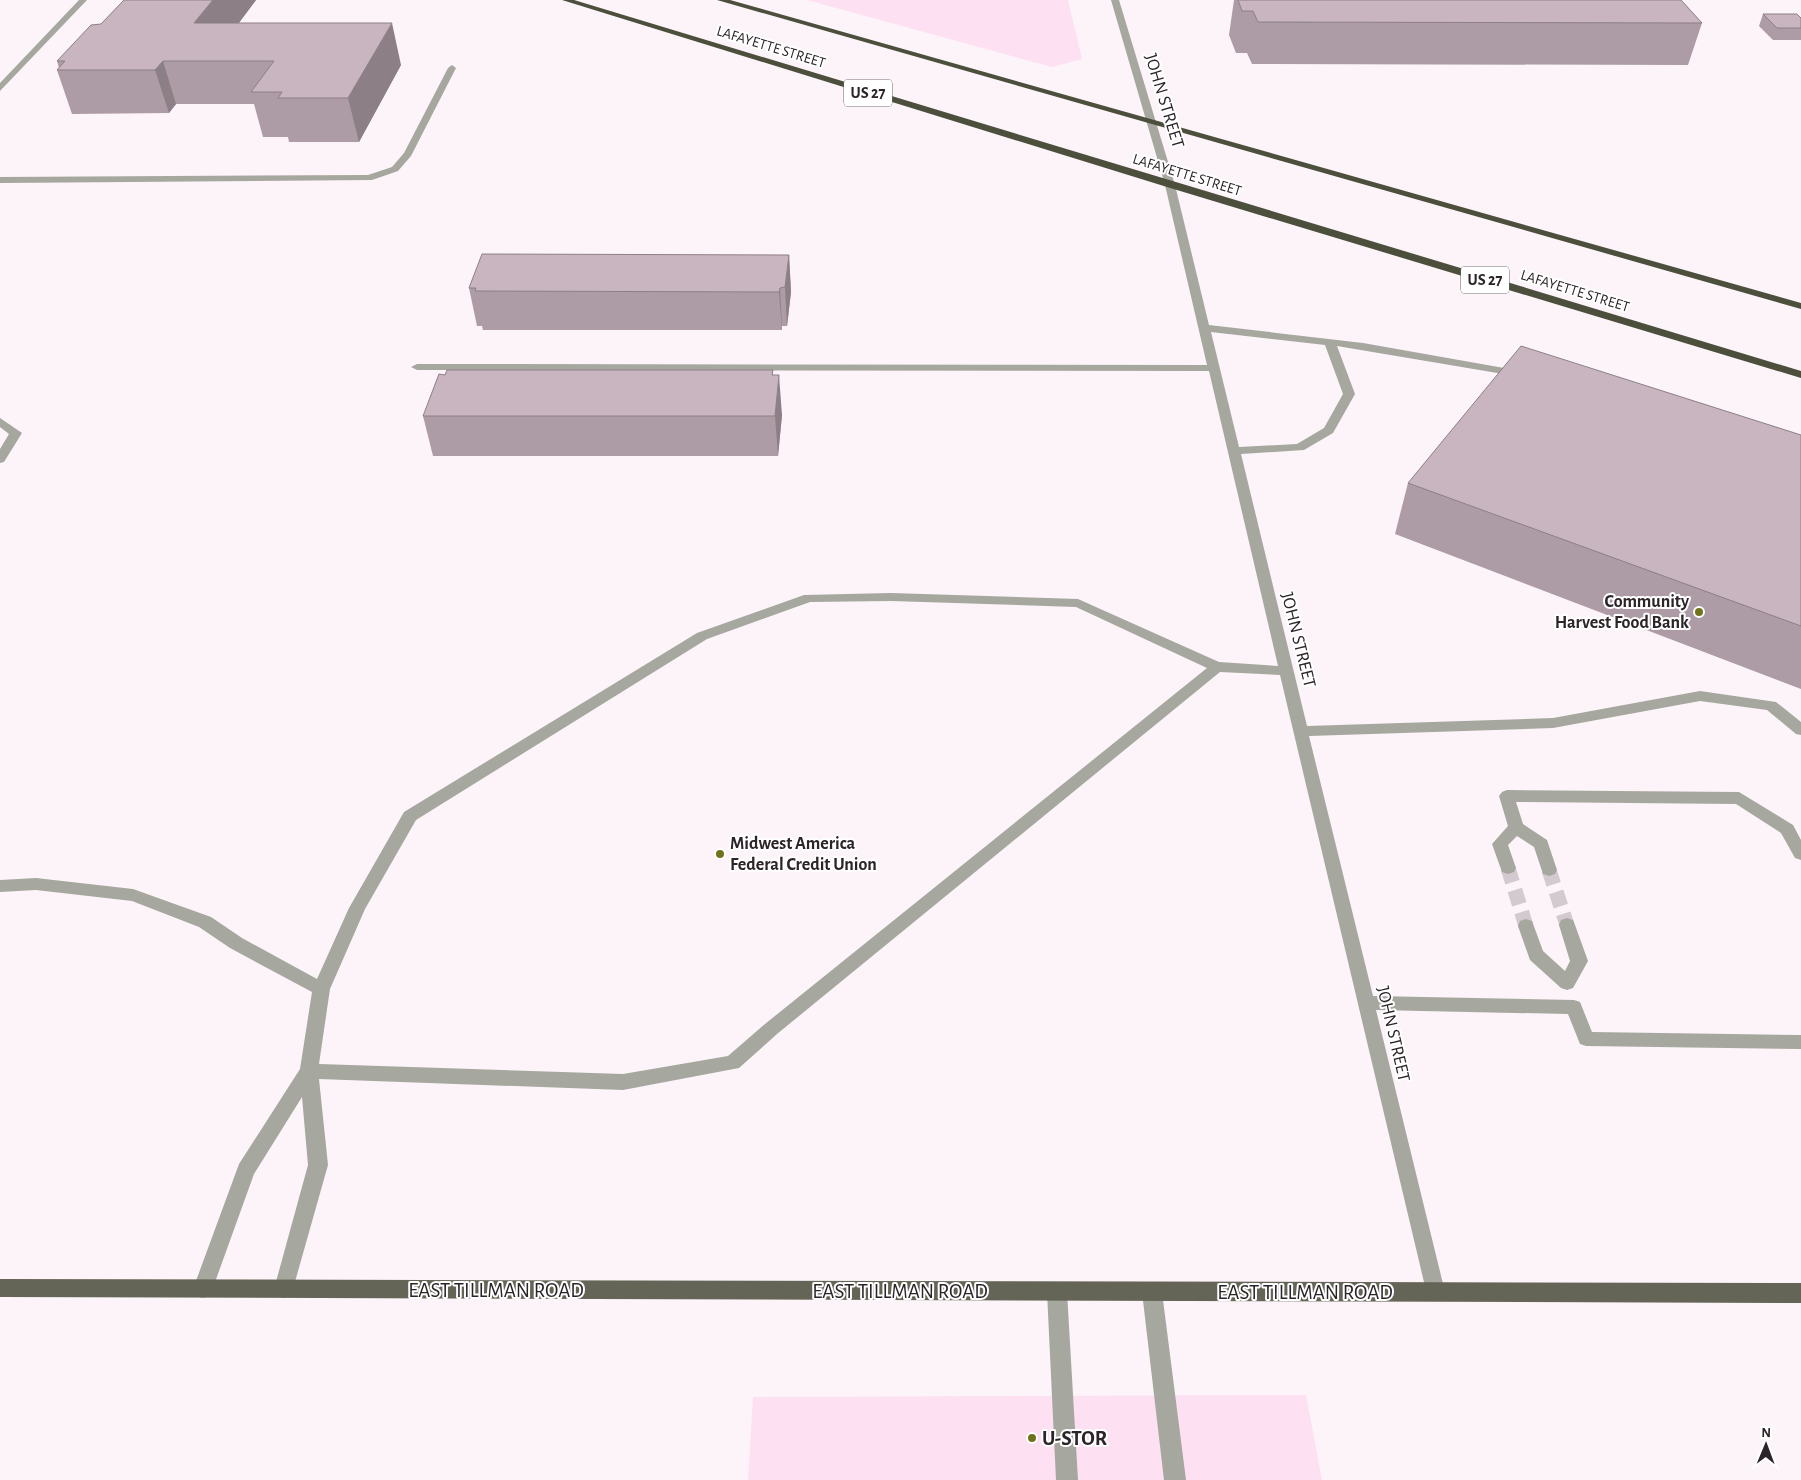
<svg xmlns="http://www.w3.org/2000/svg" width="1801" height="1480" font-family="'Alegreya Sans',sans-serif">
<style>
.built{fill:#fde0f1}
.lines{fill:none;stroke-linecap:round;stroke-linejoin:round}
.minor-tunnel{stroke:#d2cacf;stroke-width:15;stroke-dasharray:15 8;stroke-linecap:butt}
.minor{fill:#a6a79e;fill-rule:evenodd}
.major{fill:#646556;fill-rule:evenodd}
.highway{fill:#4d4f3d;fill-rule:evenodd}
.wall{fill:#ad9ca5}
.shaded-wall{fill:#8d7f86}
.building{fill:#c9b5c0;stroke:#8d7f86}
.poi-dot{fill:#6f741c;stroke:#fff;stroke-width:2}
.labels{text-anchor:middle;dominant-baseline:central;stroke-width:4;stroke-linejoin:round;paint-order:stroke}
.far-street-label{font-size:15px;fill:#2c2428;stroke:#fff}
.shield{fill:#fff;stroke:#6b6668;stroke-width:1}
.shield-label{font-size:16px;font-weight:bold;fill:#2c2428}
.street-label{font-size:18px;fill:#2c2428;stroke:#fff}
.poi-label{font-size:18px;font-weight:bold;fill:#2c2428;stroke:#fff;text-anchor:end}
.near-street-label{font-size:21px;fill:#2c2428;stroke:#fff}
.near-poi-label{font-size:21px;font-weight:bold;fill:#2c2428;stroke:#fff;text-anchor:start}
</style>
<rect width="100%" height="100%" fill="#fcf4f9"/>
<path class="built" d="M807,0h261l14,59 -30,8z
M1306,1395l16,85h-574l5,-83z"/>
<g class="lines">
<path class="minor-tunnel" d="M1508,868l18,58
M1549,870l18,55"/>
<path class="minor" d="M79,0h8l-87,91v-8z
M1111,0h8l56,185 34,140 154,18 158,28 6,3 -6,3 -184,-31 18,48 -22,39 -29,17 -63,4 66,272 246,-8 147,-27 76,11 25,20v13l-5,-1 -29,-24 -67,-9 -147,27 -244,8 64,260 201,4 6,2 12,30 209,3v14l-215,-3 -6,-2 -12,-30 -192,-4 69,282 -3,7 -7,2 -7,-2 -148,-624 -60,-3 -443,362 -38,34 -116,22 -304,-11 9,86 -37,131 -7,2 -7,-2 -3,-7 34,-124 -6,-68 -48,77 -44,122 -7,2 -7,-2 -3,-7 46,-125 61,-95 12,-77 -82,-44 -31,-21 -67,-26 -96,-11 -36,2v-12l36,-2 97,11 78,28 31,21 75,41 32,-71 55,-96 293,-179 107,-38 87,-2 187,6 141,63 59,4 -69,-295 -792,-1 -6,-3 6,-3 790,1 -42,-180zM1211,332l114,13 18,49 -19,34 -27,16 -58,3zM891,601l185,6 131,61 -442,356 -37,32 -105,18 -304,-10 11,-75 35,-80 51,-89 291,-181 103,-37z
M452,65l4,3 -45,88 -13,15 -26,9 -372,3v-6l368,-2 24,-8 12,-14 44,-85z
M0,418l22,15 -18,29 -4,1v-14l9,-15 -9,-7z
M1507,790l232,2 54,33 8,15v20l-6,-2 -14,-25 -45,-29 -220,-2 7,22 24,16 10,30 -2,4 -6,2 -6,-2 -9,-27 -17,-11 -9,9 8,23 -2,4 -6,2 -6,-2 -10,-28 16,-18 -9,-30 3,-4z
M1567,918l6,2 2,5 13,36 -15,27 -6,2 -6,-2 -31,-28 -12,-34 2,-5 6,-2 6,2 11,30 22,20 5,-10 -11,-36 2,-5z
M1057,1283l7,2 3,7 11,188h-22l-9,-188 3,-7z
M1152,1283l7,2 3,7 24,188h-22l-22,-188 3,-7z"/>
<path class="major" d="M0,1279l1801,4v20l-1801,-6z"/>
<path class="highway" d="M562,0h12l1227,371v7l-634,-191z
M717,0h13l1071,303v6z"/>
</g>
<path class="wall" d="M124,0h132l-17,23 162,42 -42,77h-70l-1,-5h-25l-9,-33h-78l-7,9 -97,1 -15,-44 2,-2 -2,-7 44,-37z
M1234,0h447l21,23 -14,42 -436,-1 -5,-11h-11l-7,-18z
M1763,14l38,4v22h-28l-14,-14z
M789,255l2,37 -4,34h-5v4h-299l-1,-4h-5l-8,-38z
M773,370v5l9,40 -4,41h-345l-10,-40z
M1801,435v254l-406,-155 13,-51z"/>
<path class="shaded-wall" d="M213,0h43l-46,61 -16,-38z
M392,23l9,42 -42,77 -11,-44z
M163,61l13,43 -7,9 -14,-43z
M789,255l2,37 -4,34 -2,-39z
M780,288l2,38v4l-3,-38z
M779,375l3,40 -4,41 -3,-40z"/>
<path class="building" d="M124,0h89l-19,23h198l-44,75h-70l4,-6h-31l23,-31h-111l-8,9h-98l8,-9h-8l34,-36 10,-1z
M1238,0h443l21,23 -444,-1 -5,-11h-11z
M1763,14h34l4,4v10h-24z
M482,254l307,1 -4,32 -5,1 -1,4 -304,-1 1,-3h-7z
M1521,346l280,89v191l-393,-143z
M447,370h326l-1,5h7l-4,41h-352l16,-42 6,1z"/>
<g class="poi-dot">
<circle cx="1699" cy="612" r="5"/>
<circle cx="720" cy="854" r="5"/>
<circle cx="1032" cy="1438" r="5"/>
</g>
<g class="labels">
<g class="far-street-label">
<text transform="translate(771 47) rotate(17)">LAFAYETTE STREET</text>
<text transform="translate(1187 175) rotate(17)">LAFAYETTE STREET</text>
<text transform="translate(1575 291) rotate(17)">LAFAYETTE STREET</text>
</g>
<g class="shield">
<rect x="844" y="79.5" width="48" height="27" rx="4"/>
<rect x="1461" y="266.5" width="48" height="27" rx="4"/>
</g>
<g class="shield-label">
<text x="868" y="93">US 27</text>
<text x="1485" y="280">US 27</text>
</g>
<g class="street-label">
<text transform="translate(1164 101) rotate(73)">JOHN STREET</text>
<text transform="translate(1298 640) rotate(76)">JOHN STREET</text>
<text transform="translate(1393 1034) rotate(77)">JOHN STREET</text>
</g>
<g class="poi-label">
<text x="1689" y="602">Community<tspan x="1689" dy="21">Harvest Food Bank</tspan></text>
<text x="730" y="844" text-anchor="start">Midwest America<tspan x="730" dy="21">Federal Credit Union</tspan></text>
</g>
<g class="near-street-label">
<text x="496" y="1290">EAST TILLMAN ROAD</text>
<text x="900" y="1291">EAST TILLMAN ROAD</text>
<text x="1305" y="1292">EAST TILLMAN ROAD</text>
</g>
<g class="near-poi-label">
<text x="1042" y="1438">U-STOR</text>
</g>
</g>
<g transform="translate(1766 1445) rotate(1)" stroke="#ffffff" stroke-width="4" paint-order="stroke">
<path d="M0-4L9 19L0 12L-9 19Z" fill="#2c2428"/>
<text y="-8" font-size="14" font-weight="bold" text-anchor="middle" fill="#2c2428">N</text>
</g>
</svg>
